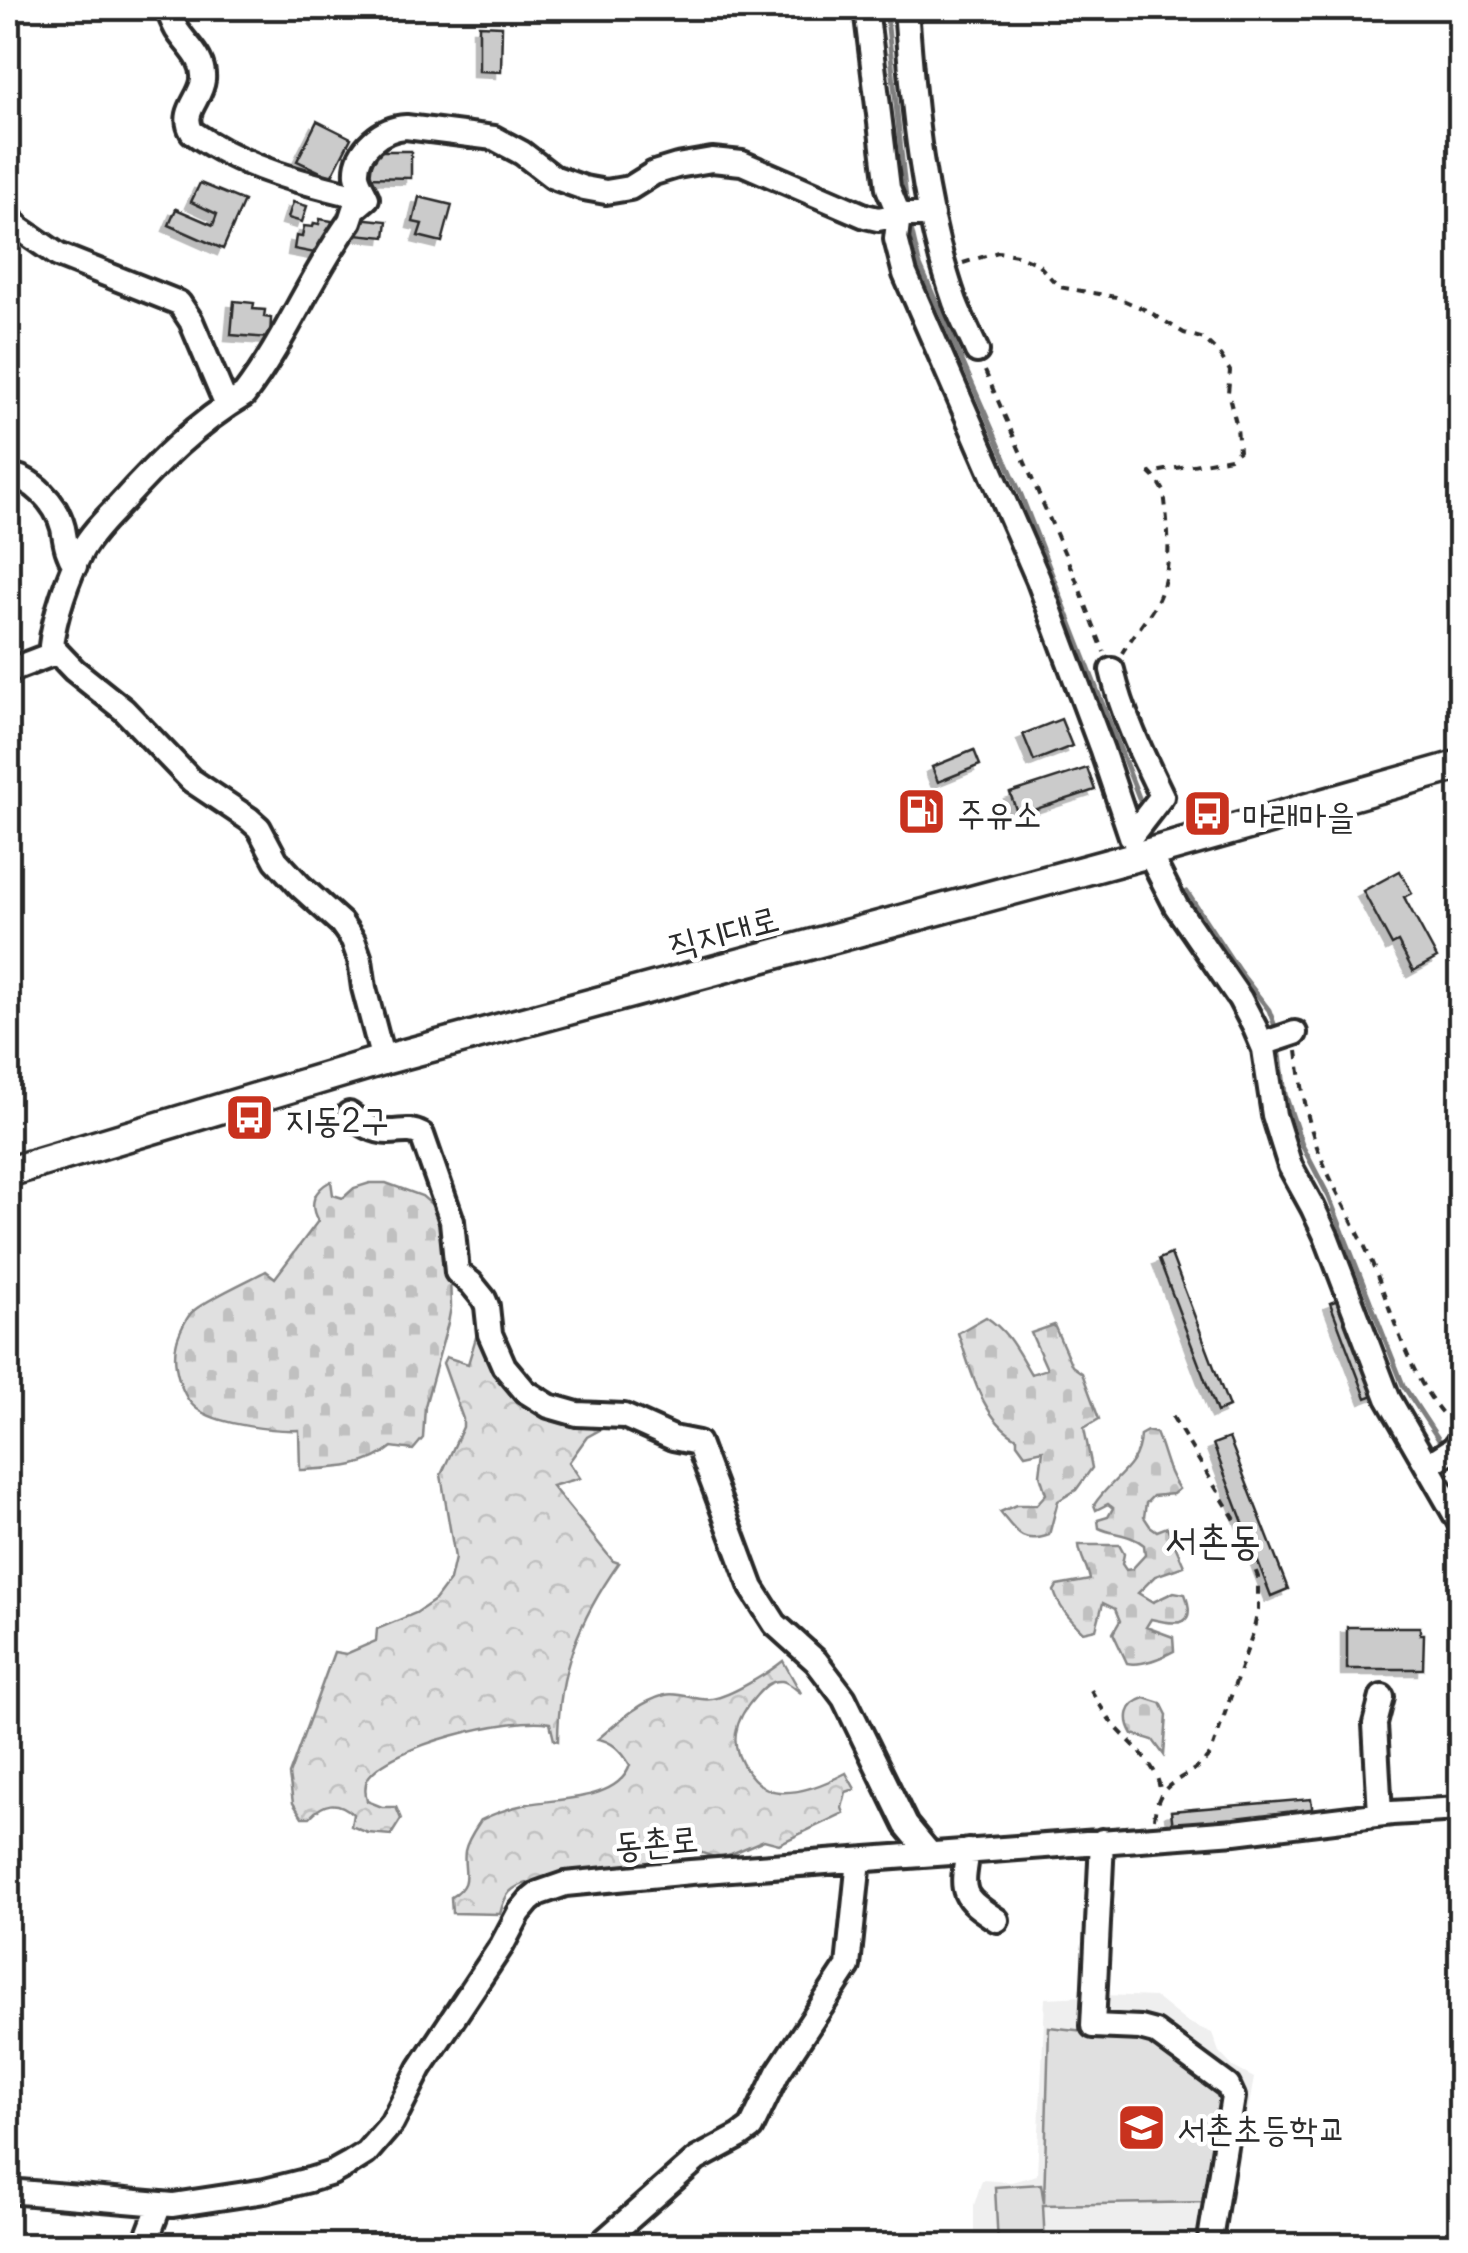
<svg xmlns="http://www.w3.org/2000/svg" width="1468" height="2253" font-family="Mali,'Poor Story',sans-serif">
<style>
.built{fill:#efefef}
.forest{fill:url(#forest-crowns);stroke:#868686;stroke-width:2.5}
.cemetery{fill:url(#cemetery-stones);stroke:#868686;stroke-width:2.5}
.pitch{fill:#e0e0e0;stroke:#868686;stroke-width:2.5}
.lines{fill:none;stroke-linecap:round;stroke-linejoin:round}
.stream{stroke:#7e7e7e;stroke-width:5}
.building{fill:#cbcbcb;stroke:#2b2b2b;stroke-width:2.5;filter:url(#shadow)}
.minor-casing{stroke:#2b2b2b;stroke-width:30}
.major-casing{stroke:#2b2b2b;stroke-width:35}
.path{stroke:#2b2b2b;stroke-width:4;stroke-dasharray:8 8;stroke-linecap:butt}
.minor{stroke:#fff;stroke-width:22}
.major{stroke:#fff;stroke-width:28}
.labels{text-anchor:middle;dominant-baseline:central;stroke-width:9;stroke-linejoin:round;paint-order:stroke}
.poi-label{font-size:35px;fill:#2b2b2b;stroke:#fff;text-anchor:start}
.street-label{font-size:35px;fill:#2b2b2b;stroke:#fff}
.quarter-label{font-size:40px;fill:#2b2b2b;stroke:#fff}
</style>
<defs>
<pattern id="forest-crowns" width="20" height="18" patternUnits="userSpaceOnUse" patternTransform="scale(2.5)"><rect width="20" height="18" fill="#e0e0e0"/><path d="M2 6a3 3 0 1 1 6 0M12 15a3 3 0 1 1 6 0" fill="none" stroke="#c0c0c0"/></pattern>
<pattern id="cemetery-stones" width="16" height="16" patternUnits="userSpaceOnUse" patternTransform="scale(2.5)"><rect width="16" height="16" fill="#e0e0e0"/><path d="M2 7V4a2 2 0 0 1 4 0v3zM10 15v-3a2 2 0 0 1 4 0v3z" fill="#c0c0c0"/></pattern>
<filter id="shadow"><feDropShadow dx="-6" dy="6" stdDeviation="0" flood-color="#0004"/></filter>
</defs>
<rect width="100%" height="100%" fill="#fff"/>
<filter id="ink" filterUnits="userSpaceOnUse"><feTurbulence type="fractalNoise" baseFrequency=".01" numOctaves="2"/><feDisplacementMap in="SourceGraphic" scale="20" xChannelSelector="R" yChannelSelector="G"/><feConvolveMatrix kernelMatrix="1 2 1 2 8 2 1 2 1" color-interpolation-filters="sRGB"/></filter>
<g filter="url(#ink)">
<path class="built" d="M1105,1995l50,2 30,24 27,12 7,19 14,15 21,11 -19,103h-3l-10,64 -248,1v-41l8,-25 29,2 26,-7 8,-177z"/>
<path class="forest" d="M483,1314l18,59 106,53 -20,11 -18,25 11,16 -28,8 61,75 6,2c-40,57 -61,108 -61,178l-4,-1 -4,-17c-36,-8 -162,23 -182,55 -4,7 -3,15 -1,23l15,6h14l5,12 -10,16 -23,-2 -17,-7 2,-12c-16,-15 -30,-11 -43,3h-8l-9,-14 -4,-28 45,-123 12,2 30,-13 1,-12 39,-16 19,-13 15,-20 5,-22 -14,-83 22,-48v-8l-20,-56 3,-6 22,7z
M783,1661l18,32c-6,-4 -12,-11 -19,-12 -12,-1 -19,7 -26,15 -22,24 -29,49 -8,76 8,11 18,19 31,20 23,2 48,-9 67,-19l9,16 -9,3 -4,16 2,5 -65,31 -15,-4 -33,14 -14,4 -33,-11 -16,5 4,10 -6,8 -136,12c-20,5 -25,12 -30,32l-48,-1 -1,-16c23,-14 11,-25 14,-46 2,-11 10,-22 16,-31 14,-7 31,-13 47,-16 30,-6 90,-3 102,-39 -7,-12 -18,-24 -32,-26 20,-17 41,-37 67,-44 15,-4 32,7 47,4 19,-3 56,-26 71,-38z"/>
<path class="cemetery" d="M331,1181l2,14 10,3 11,-10 16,-5h16l36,13 14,12 13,33 2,66 -3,16 -23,83 -2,32 -10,12 -21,-3c-26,22 -60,21 -92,23l-1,-40c-25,1 -77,-5 -99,-19 -19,-11 -29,-49 -23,-70 2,-8 9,-22 14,-28 8,-10 60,-34 75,-42l9,7 43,-57c-10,-17 -4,-31 13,-40z
M986,1317c23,15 31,34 45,57l16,-5 -16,-36 23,-8 18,41 10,7 17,46 -15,9 8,40 -16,22 -18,11 -9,34c-27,10 -33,-3 -49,-23l16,-7h20l10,-11 -6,-19 3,-25 -18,4 -8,-11v-5c-36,-20 -46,-69 -59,-105z
M1147,1431l9,2c8,18 11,40 23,56l-6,5 -20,2 -7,7 -2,14 6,9 7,5 10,-4 17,39 -29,10 -17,17 15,9 21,-10 11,2c13,34 -9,31 -34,25l-5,8 27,10 1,14c-13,7 -33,15 -47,12l-14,-30 7,-12 -5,-12 -12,-6 -7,26 -13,3c-13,-13 -24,-24 -29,-41l3,-5 33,-6c-2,-13 -10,-23 -11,-35h40l5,9 -2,10 4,6 6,-1 13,-14 -1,-10c-13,-11 -30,-10 -45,-17l-1,-8 10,-3 5,-9 -5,-4 -12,6 -2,-5c17,-27 45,-36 46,-70z
M1145,1698l16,5 6,12 -3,40 -11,-15 -20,-6c-9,-15 -7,-30 12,-36z"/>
<path class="pitch" d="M1049,2027l98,11 75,54 -13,110 -166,3 2,40h-47l-3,-58 46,-3 3,19z"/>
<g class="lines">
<path class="stream" d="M886,8l21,200
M910,224l9,39 102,232 122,313
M1187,892l52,79 30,39 8,22
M1279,1047l6,47 17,51 27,52 74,188 40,61
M1452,1459l8,12"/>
</g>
<path class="building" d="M479,25l23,1 -1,46 -22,-1z
M317,121l34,17 -20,39 -34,-16z
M376,151h35v27l-46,-1v-19h11z
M200,183l44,18 -21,48 -54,-24 7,-16 37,16 4,-11 -26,-12z
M419,197l33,8 -10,37 -24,-6 4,-12 -9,-2z
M293,202l14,4 -5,16 -14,-4z
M357,218l30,3 -2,16 -30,-3z
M320,219l12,2 -5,24 -7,9 -26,-5 2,-13 6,1 2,-11 9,1 1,-4 5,1z
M234,301l20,2 -1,6 12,1 -1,7 7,1 -1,20 -39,-3z
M1061,719l11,27 -38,15 -11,-27z
M974,750l6,15 -42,17 -6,-15z
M1087,768l8,22 -77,25 -8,-22z
M1400,871l12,22 -8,4 33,61 -24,13 -15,-29 -6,3 -29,-54z
M1171,1254l58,153 -12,5 -58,-153z
M1343,1298l36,95 -13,5 -36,-95z
M1229,1438l59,151 -17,7 -58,-152z
M1347,1627h73v7h4l-1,35h-76z
M1311,1799l2,15 -140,13 -2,-16z"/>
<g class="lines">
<defs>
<path id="minor" d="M167,8c3,7 6,15 10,22 10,16 28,28 26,50 -2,19 -23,32 -11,52 52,37 115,52 175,66
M866,8l22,180 11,27 -3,24 9,35 133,305 64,171 29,86
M906,8c7,98 16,200 49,294 6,16 15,33 22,49
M8,215l11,13 39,27 121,48 12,18 36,85
M8,475c24,2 49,29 55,53 3,16 3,23 12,38
M1112,670c10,44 30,85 50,126l-31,40
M8,671l47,-18
M1149,853l27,53 64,93 15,29 9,21 10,66 16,51 23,42 13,28 62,162 72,125
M1262,1044l33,-11
M383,1060l-19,-72 -4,-28 -7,-20 -12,-17 -41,-37 -24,-26 -17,-32 -10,-9 -58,-39 -67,-70 -50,-40 -23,-24c3,-29 17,-70 31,-96 10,-18 26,-33 40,-48 36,-40 75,-79 122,-107 41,-54 66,-118 106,-174l4,-12 13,-11c-3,-7 -9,-16 -10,-23 -2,-26 26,-47 49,-48l88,11 28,15 31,24 31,11 22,4 24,-4 24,-15 23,-7 35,-6 30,3 123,53 13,3 21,-4h33
M349,1114c12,9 25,18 40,18 14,0 20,-4 33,3l30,86 5,51 14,11 13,16 3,7 3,28 14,32 21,25 24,15 28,8 47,2 49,22 25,5 54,145 23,36 41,37 28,37 62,127 24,29
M1428,1465l25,-16 7,-9
M1380,1814l-5,-90 7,-27
M1102,1841l-9,185 47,2 15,4 73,54 5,11 -24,149
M968,1851c-7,42 -8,45 29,69
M8,2191l165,14 92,-14 44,-11 23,-7 18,-10 16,-10 26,-30 28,-55 82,-123 17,-32 10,-12 10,-8 26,-9 126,-12 544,-40 157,-19 68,-4
M144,2246l16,-42
M598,2246l99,-87 43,-23 11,-8 27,-56 70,-106 11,-106"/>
<path id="major" d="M8,1172l375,-112 766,-207 311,-88"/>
</defs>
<use href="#minor" class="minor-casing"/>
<use href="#major" class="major-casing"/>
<path class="path" d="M963,263l35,-11 19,3 21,9 21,23 57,10 32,14 36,22 20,6 15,14 11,18 -2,22 9,34 2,24 -9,7 -80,15 8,8 6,10c4,40 11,79 -10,116 -10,16 -22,30 -32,46
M985,371l90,206 29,75
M1297,1051c4,30 8,60 18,90 14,42 41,83 58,124 22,54 36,114 77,157
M1091,1690c7,12 14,24 22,34 17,20 49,42 47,72
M1154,1818c1,-7 3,-17 7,-23 10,-17 36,-21 50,-42l42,-120 5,-23v-33l-18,-49 -71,-117"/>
<use href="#minor" class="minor"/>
<use href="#major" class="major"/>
</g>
</g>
<defs>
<symbol id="fuel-square" viewBox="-11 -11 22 22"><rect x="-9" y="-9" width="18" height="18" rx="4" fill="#c8321e" stroke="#fff"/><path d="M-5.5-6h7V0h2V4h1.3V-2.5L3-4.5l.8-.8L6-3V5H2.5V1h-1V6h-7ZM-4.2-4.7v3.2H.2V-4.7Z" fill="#fff"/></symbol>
<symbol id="bus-square" viewBox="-11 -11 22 22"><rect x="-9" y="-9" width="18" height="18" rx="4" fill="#c8321e" stroke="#fff"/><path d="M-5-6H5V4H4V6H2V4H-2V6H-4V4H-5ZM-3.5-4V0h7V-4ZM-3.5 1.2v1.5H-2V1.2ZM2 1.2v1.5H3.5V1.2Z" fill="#fff"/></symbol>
<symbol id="school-square" viewBox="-11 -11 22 22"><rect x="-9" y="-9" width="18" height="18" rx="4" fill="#c8321e" stroke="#fff"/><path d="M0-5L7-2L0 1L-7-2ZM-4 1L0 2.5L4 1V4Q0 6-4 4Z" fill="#fff"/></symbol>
</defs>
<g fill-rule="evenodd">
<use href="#fuel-square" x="894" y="784" width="55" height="55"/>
<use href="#bus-square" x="1180" y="786" width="55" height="55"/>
<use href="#bus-square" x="222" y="1090" width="55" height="55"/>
<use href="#school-square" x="1114" y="2100" width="55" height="55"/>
</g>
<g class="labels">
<g class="poi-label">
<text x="957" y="812">주유소</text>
<text x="1242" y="814">마래마을</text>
<text x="285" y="1118">지동2구</text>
<text x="1177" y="2127">서촌초등학교</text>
</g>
<g class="street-label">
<text transform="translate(723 930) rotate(-15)">직지대로</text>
<text transform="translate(656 1840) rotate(-5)">동촌로</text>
</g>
<g class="quarter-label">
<text x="1213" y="1538">서촌동</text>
</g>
</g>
<rect width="1468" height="2253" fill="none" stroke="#fff" stroke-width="40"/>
<rect x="20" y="20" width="1428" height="2213" fill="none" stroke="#2b2b2b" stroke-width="4" filter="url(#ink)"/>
</svg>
